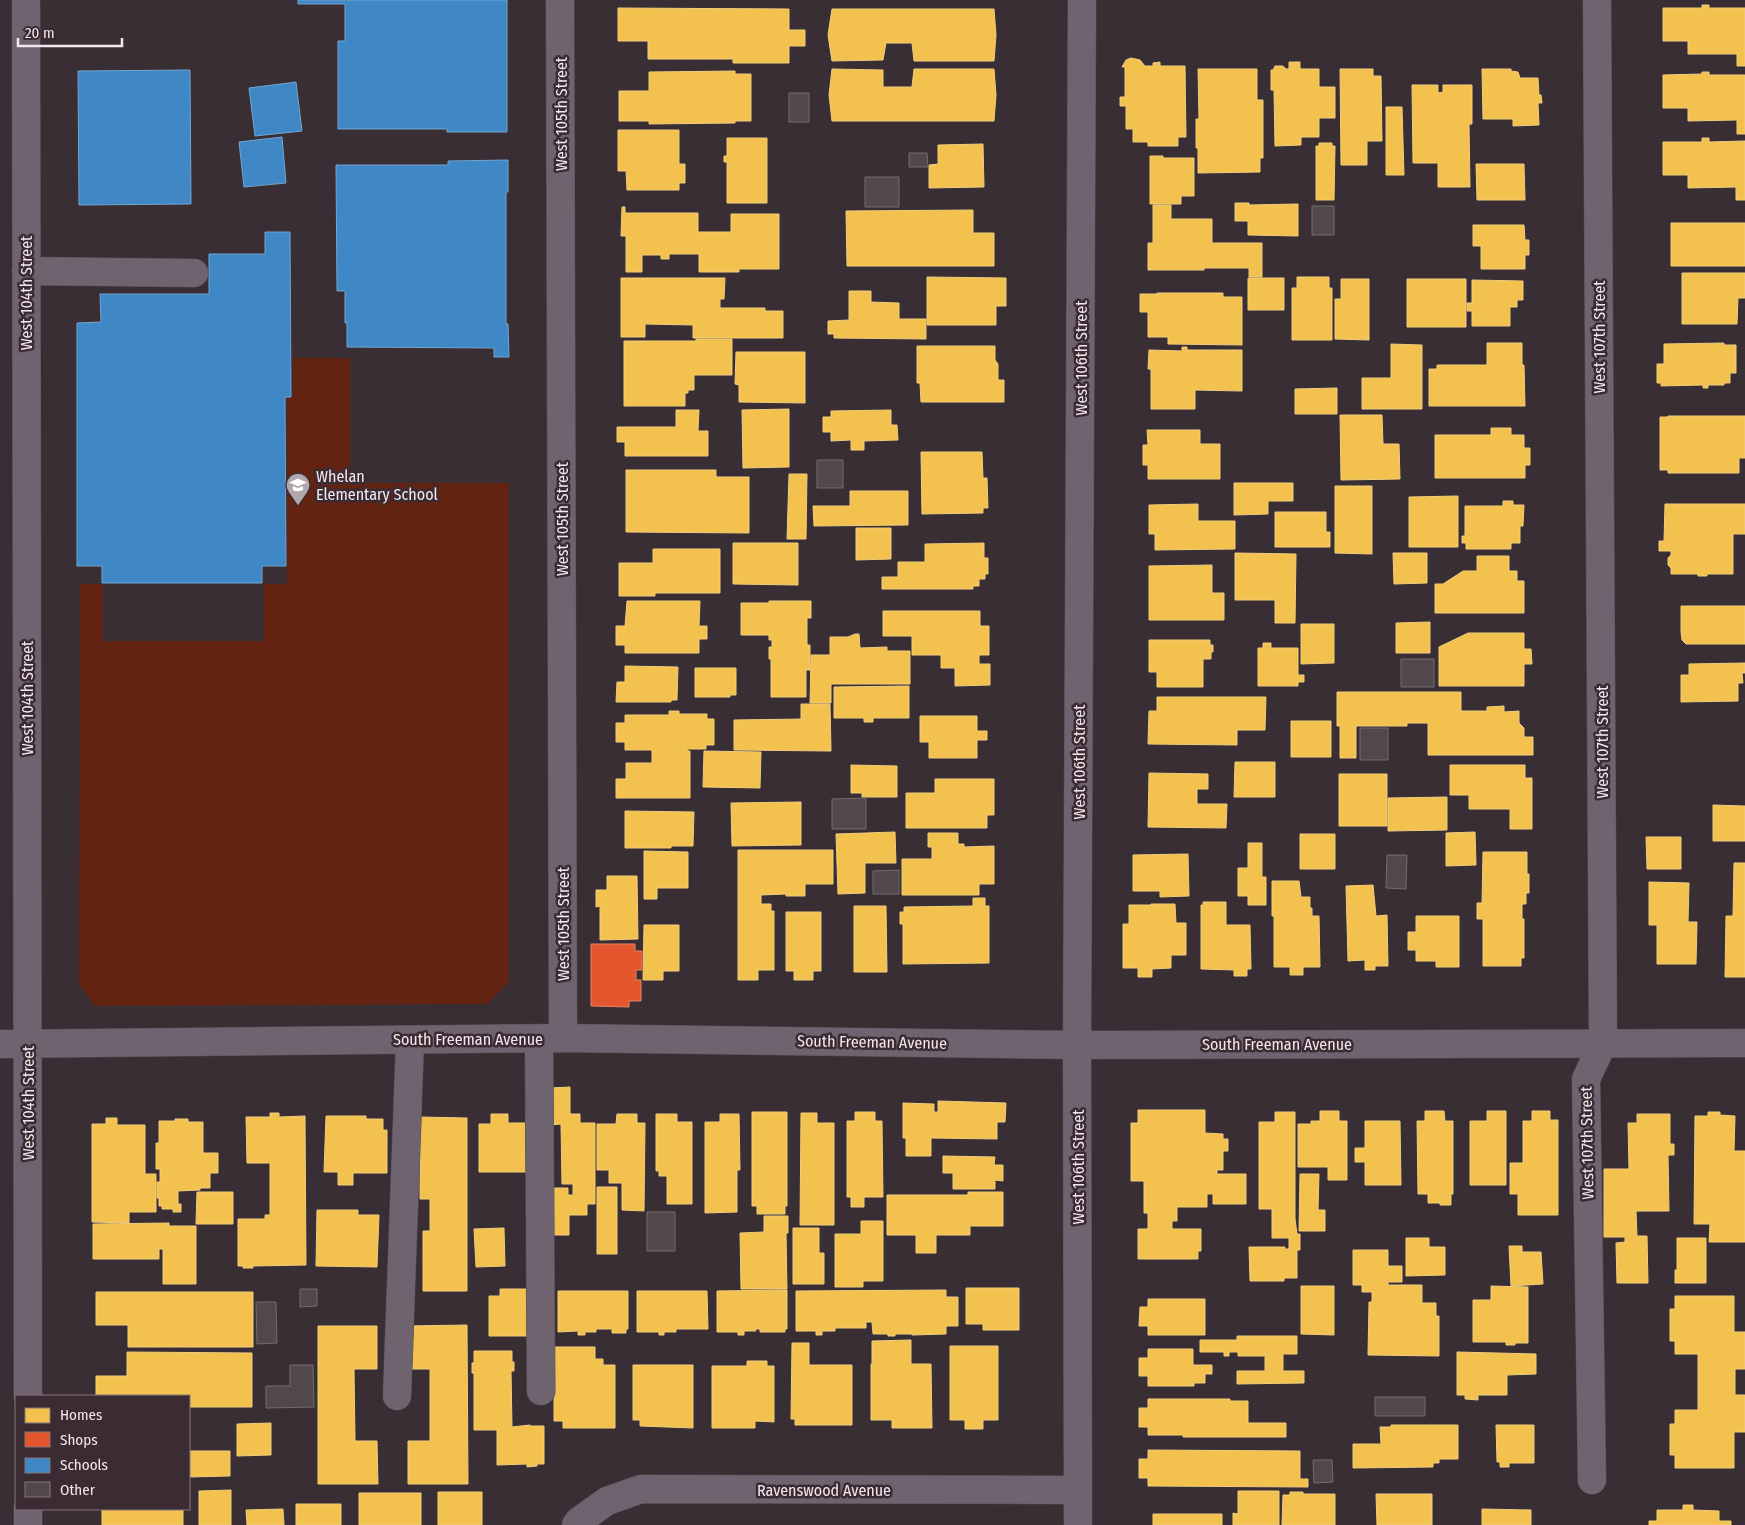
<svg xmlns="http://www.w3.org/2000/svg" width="1745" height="1525" font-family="'Fira Sans Condensed',sans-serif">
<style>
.green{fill:#622411}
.homes{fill:#f2c14e;stroke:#f2cd7e}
.shops{fill:#e4572e;stroke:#e88267}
.schools{fill:#3f88c5;stroke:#75a5d1}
.building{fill:#51484b;stroke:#766c6f}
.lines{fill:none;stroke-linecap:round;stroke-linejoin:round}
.minor-casing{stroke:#554d51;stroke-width:29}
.minor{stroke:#6f636f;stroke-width:28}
.labels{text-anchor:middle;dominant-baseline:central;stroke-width:5;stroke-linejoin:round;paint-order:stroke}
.street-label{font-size:16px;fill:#f3e8ed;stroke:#3b2b33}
.poi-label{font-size:16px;fill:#f3e8ed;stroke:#3b2b33;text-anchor:start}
</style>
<rect width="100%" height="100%" fill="#382e33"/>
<path class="green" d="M293,358h57v125h159v498l-21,23 -393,2 -16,-22 1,-400h23v57h161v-57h23v-187h6z"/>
<path class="homes" d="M1702,5h7v3h36v58h-8v-12h-49v-13h-25v-33h39z
M618,8l171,1v21h16v16h-16v17h-56v-4h-85v-18h-30z
M832,9h162l2,26 -2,26h-80l-2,-18h-26l-3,17 -51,1 -4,-26z
M1131,58l9,2 5,6h8v-3l7,-1v4h25l1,71h-8v9h-30v-4h-15v-13h-7v-23h-6v-9h5v-30h-3l4,-7z
M1289,62h11v7h19v18h16v31h-16v19h-18v8l-26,1 -1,-56h-3v-20h2l2,-4h8l3,3h3z
M832,69l51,1v17h29l2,-18h80l2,26 -2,26h-162l-3,-26z
M1198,69h59v31h6v58h-3v14l-62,1v-25h-2v-29h3z
M1340,69h33v7h8l1,65h-15v24h-26z
M1482,69h29v2l7,1 2,6h18l1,17h2l1,8h-4l1,22 -26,1v-7h-30z
M735,71v3h16v47h-16v2l-86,1v-3h-30v-30h30v-19z
M1702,72h7v3h36v59h-8v-14l-49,1v-13h-25v-33l39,-1z
M1412,85h26v8l5,-1v-7h29v39h-3l1,63h-32v-24h-25z
M1386,107h16l2,68h-18z
M618,130h61v34h6v19h-6v7h-52l-1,-19h-8z
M727,138h40v65h-40v-41h-3v-6h3z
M1702,138h7v4l36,-1v59h-9v-13l-48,1v-13h-25v-33h39z
M1319,143h13v3h3l-1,54h-18v-54h3z
M983,144l1,43 -55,1v-23l9,-1v-19z
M1150,156h13v2h31v38h-13v8h-31z
M1476,164h48l1,36h-48z
M1235,203h14v2l49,-1v32l-50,-1v-14h-13z
M1153,205h18v14h41v24h50v34h-13v-9h-45v2h-56v-27h5z
M622,207h3v6h73v19h33v-18h48v55h-40v3h-40v-18h-30v5h-8v-4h-19v17h-16v-36h-5z
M973,210v23h21v33h-147l-1,-55z
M1671,223h74v43h-74z
M1473,225h51l1,15h4v15h-4v14h-44v-23h-8z
M1682,273h63v25h-7l-1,26h-55z
M927,277l79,1v28h-10v19h-69z
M1297,277h32v11h3v52h-40v-52h5z
M621,278h104l-1,21h-4v9h45v3h18v27h-90v-13l-48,-1v13h-24z
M1248,278h36v32h-36z
M1341,279h28v61l-34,-1v-40h6z
M1407,279h59v48h-59z
M1472,280l51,1v19h-6v7h-7v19h-38v-15h-5v-8h5z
M849,291h22v11l28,1v16h27v20l-92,-1v-4h-6v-13l21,-1z
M1157,293h66v4h19v48l-74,-1v-7h-20v-25h-8v-18h17z
M696,339h36v36h-38v15h-6v3h-3v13h-61v-65h72z
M1487,343h35v22h2l1,41h-96v-37h8v-4h50z
M1724,343v2h12v28h-6v10h-6v2h-16v3h-5v-3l-42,1v-3h-4v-19h7v-20z
M1391,344l31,1v64h-60v-31h29z
M917,346h78v14l3,4v16h6v22h-83l-1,-19h-3z
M1182,347h5v3h55v41l-47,-1v19h-44v-40h-3l1,-19 33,1z
M736,352h69v51l-66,-1v-17l-4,-1z
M1337,388v26h-42v-25z
M789,409v58l-46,1 -1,-58z
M676,410h23l-1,21h10v25h-83v-14h-8v-15h59z
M891,410v15h6l1,15 -34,1v9h-13v-10l-20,1v-9h-8v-15h8v-6z
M1340,415h42l1,29h16l1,35 -59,1z
M1668,416h77v42h-6v15h-71v-3h-8v-53h8z
M1491,428h20v7h13v13h6v17h-5v13h-90v-43h56z
M1147,430h53v14h20v35h-72v-14h-5v-20h5z
M921,452h61l1,26h4l1,30h-5v5l-61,1z
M626,470h90v7h33v56l-123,-1z
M789,474h18l-1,65h-19z
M1234,483h59v18h-25v13l-34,1z
M1335,486h37v68l-37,-1z
M850,491h58v34l-94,1 -1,-20h37z
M1458,496v51h-49v-50z
M1503,501h10v4h11l-1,21h-3v17h-9v6h-45v-6h-4v-7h3v-30h38z
M1198,504v17h37v28l-80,1v-16h-6v-29z
M1665,504h80v30h-12v40h-26v2h-9v-2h-27v-6l-3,-3v-7l3,-3v-4h-12v-10h5z
M1275,512h51v20h4v15h-55z
M856,528h35v31l-35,1z
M733,543h65v42l-65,-1z
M984,543v15h4v16h-3v5h-6v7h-6v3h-91v-12h16v-15h27v-18z
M653,549h67v44h-65v3h-36v-33h34z
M1235,553l61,1 -1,69h-20v-23h-40z
M1393,553h34v30l-33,1z
M1477,556h32v15h8v10h7v32h-89v-29h8l20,-13h14z
M1212,565v28h12v27h-75v-54z
M627,601h73l-1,25h8v13h-8v14h-74v-8h-9v-19h9z
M769,601h42v17h-4v27h3v25h-4v27h-35v-38h-2v-12h3v-7h-3v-5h-28v-32h28z
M1681,606h64v38h-59l-4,-4 -1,-8z
M883,611h97v15h9v29h-10v9h11v21l-35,1v-18h-14v-13h-29v-19h-29z
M1430,622v31h-34v-30z
M1301,624h33v39l-33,1z
M1468,633h56v16h7l1,15h-8v22h-85v-39z
M855,634h4l1,14 27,-1v4h23v33h-79v19h-21l1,-48h19v-18h18z
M1149,640h61v5h3v7h-2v7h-8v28h-46v-15h-8z
M1263,643h8v5h27v27h6v7h-6v4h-40v-38h5z
M1745,663v10h-3l1,10h-5v18l-57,1v-27h8v-11z
M625,666l53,1 -1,33h-6v2h-55l1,-20h8z
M695,668h41v27h-6v2h-35z
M909,686v32h-36v4h-9v-4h-30v-31z
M1337,692h124v19h26v-4l17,-1v6l15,-1v12l5,5v9h9v18h-105v-32h-21v3h-51v32h-16v-32h-3z
M1157,697h109l-1,33h-28v15l-89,-1 1,-33h8z
M801,704h29l1,47 -97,-1v-30l67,-1z
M669,711h10v3h28v5h7v26h-8v4h-19v2h3v47h-74v-19h10v-16h26v-13h-27v-8h-9v-19h9v-8h44z
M920,716h57v15h10v9h-10v18h-48v-16h-9z
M1291,721h40v36h-40z
M704,751l57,1 -1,36 -57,-1z
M1235,762h40v35h-41z
M851,765l46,1v31h-35v-4h-11z
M1450,765h75v13h7v51h-22v-20h-41v-14h-19z
M1149,773l59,1v15h-11v15h30l-1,24 -78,-1z
M1339,774h48v52h-48z
M935,779h59v36h-7v13h-81v-35h29z
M1447,797v33l-59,1v-33z
M801,802v43l-69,1 -1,-43z
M1713,805l32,1v35h-32z
M625,811l69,1 -1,34h-22v2h-46z
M895,832l1,31h-31v30l-27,1 -2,-60z
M1475,832l1,33 -30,1v-33z
M928,833h30v11h6v3l30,-1v38h-15v11h-77v-36h30v-12h-4z
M1300,834h35v35h-35z
M1646,837h35v32h-34z
M1248,843h14v34h4v28h-18v-9h-10v-28h10z
M738,850h95v34h-28v12h-19v-2l-25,1v9h10v7h3v59h-16v10h-20z
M644,851l44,1v36h-31v11h-13z
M1483,852h44v22h2v19h-3v11h-4v15h2v39h-3v8h-38v-47h-6v-16h5z
M1188,854l1,42 -29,1v-6h-27v-36z
M1734,863h11v114h-20l1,-61h7z
M607,876h30l1,63 -38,1v-34l-4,1v-17h11z
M1272,881h27l2,16h9v11h2v8h7l1,51h-17v8h-13v-8h-16v-51h-2z
M1649,882l40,1 -1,39h9l-1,42h-39v-39h-8z
M1373,885l3,31 11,-1 1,51h-13v4h-10v-10l-17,1 -2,-75z
M973,898h12v8h4v57l-86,1v-40h-3v-12h4v-5l69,-1z
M1203,902h23v23h24l1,44h-4v7h-13v-6l-33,-1v-64h2z
M1151,904h24l1,19h10v32h-15v13l-19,1v8h-14v-9h-15v-44h6v-19h22z
M854,906h32l1,66h-33z
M786,912h35v59h-8v9h-19v-9h-8z
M1416,916h43v51h-23v-6h-20v-11h-8v-18h8z
M644,925h35v46h-16v9h-20z
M570,1087v27h10v9h15v81h-8v11h-18v20h-18v-47h17v7h5v-11h-11l-1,-60 -11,1v-37z
M938,1101l68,2 -1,19h-8v17l-66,-1v18h-25v-18h-3v-35l31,1v8h4z
M1138,1110h67v23l18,1v5h5v12h-5v19h-6v4h29v30h-33v-10h-6v13h-30v14h-5v8h29v22h-3v8h-60v-30h10v-16h-4v-32h-13v-58h7z
M1320,1111h19v10h8v59h-19v-13h-30v-43h13v-3h9z
M1425,1111h19l1,10h8v73h-2v11h-11v-2h-12v-9h-10l-1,-73h8z
M1487,1111h19v74h-36v-64h17z
M1532,1111h18v9h8v95h-40v-21h-8v-31h13v-42h9z
M752,1112h35v94h-2v8h-28v-8h-5z
M855,1112h20v9h7l1,76h-19v10h-13v-10h-4v-76h8z
M1275,1112h20v107l2,15h3v16h-3v28h-13v3h-34l-1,-34h36v2h4v-11h-17v-29h-13v-87h16z
M1708,1112h12v3l15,1 -1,35h11v91h-36l1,-18h-16l1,-108h13z
M270,1113h9v4l26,-1 1,149 -53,1v2h-10v-2h-5v-47h27v-4h5v-52h-23l-1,-46h24z
M801,1113h16v10h17v102h-34z
M491,1114h17v9h22v49h-51v-48h12z
M617,1114h20v9h8l-1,88 -22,-1v-27h-13v-13h-12v-46h19z
M656,1114h21v8h15v82h-25v-28h-8v-5h-3z
M720,1114h19l1,56h-3v42l-32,1v-91h15z
M1637,1114h33v30h4v11h-6l1,56h-33l1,25h10l1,47h-31l-1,-40 9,-1v-5h-21v-68h25l-1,-46h9z
M326,1116h40v3h17v11h4v43h-34v12h-15v-13h-14z
M420,1117l47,1v173h-44v-60h7v-32h-10z
M106,1118h11v7h28v49h11v38h-27v11l-37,-1v-98h14z
M175,1119h13v3h15v31h15v20h-8v15h-10v2l-22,1v13h3v8h-8v-3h-11v-3h-3v-8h-2v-16h3v-13h-4v-26h3v-22h16z
M1365,1121h35l1,64h-36v-23h-10v-14h10z
M943,1156l52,1 -1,8h9v16l-8,-1v9h-42v-16h-10z
M1300,1174h19l-1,36h7v21h-26z
M597,1187h20v67h-20z
M197,1192h36v32h-37z
M968,1192h35v34h-33v9h-34v18h-20v-18h-29v-40h81z
M317,1210h41v5h21l-2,52 -61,-1z
M764,1216h24v17h-2l1,56h-46l-1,-56 24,-1z
M861,1221h22v60h-20v6h-28v-53h26z
M169,1223v3h27v58h-33v-35h-4v10h-66v-35z
M504,1228l1,38 -29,1 -2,-38z
M793,1228h26v25h5v31h-31z
M1406,1238h23v9h16v28l-39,1z
M1677,1238h29v45h-31v-13h2z
M1509,1246h13v6h19l2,32 -32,2z
M1353,1250h35v16h14v16h-14v3h34v18h14v13h3v40l-71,-1 1,-53h3v-10h-10v-7h-9z
M1301,1286h33v49l-33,-1z
M1491,1286l37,1v56h-13v2h-9v-3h-33v-42h18z
M966,1288h53v42h-36v-6h-17z
M500,1289h29l1,47h-41v-40h11z
M787,1290v39h-2v3h-25v-3h-5l1,2h-12v4h-6v-3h-21v-41z
M946,1290v7h12v29h-12v8l-34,1v-1h-17v2h-7v-2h-15l-1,-12h-6v6h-31v3h-13v4h-6v-4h-20v-40z
M558,1291h70v38h-2v4h-14v-4h-16v3h-11v3h-7v-4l-20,1z
M637,1291h70l1,38h-32v3h-12v3h-5v-3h-22z
M96,1292h157v55h-125v-22h-32z
M1675,1296h59v36h11v37h-10v26h10v37h-11v36h-59v-13h-5v-31h5v-14h23v-56h-23v-13h-5v-32h5z
M1148,1299h57v36h-57v-9h-9l1,-19h8z
M467,1325l1,159h-60v-43h22v-72h-23v-43z
M318,1326h59v43h-23l1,72h22l1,43h-60z
M1237,1336h60v18h-14v17h21v12l-67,1v-13h28v-19l-1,4h-26v-4h-9v4h-5v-4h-24v-12h37z
M911,1340v24h20l1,64h-40v-8h-21v-56h1v-23z
M792,1343h17v22h43v60h-57v-6h-4z
M950,1346h48v74h-15v9h-18v-9h-15z
M554,1347h41v12h8v6h12v63h-52v-7h-9z
M1148,1349h45v16h19v9h-7v9h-11v3h-46v-10h-9v-18h9z
M474,1351h38v11h2v9h-3l1,56 18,-2v1h14v38h-7v2l-10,1v-3l-30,1v-35h-23v-57h-2v-10h2z
M127,1352l125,1v54h-63v-11h-93v-20h31z
M1457,1352l79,2v20l-29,1v20h-29v5l-13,-1v-4h-8z
M747,1361h20v5h7v56l-19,-1v7h-43v-62h35z
M633,1365h60v63l-53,-2v-6h-7z
M1148,1399h82v2h18v22h38v14h-103v-2h-35v-8h-9v-19h9z
M271,1423v32l-34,1v-32z
M1391,1425h67v34h-19v4h-6v4l-80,1v-24h28l-1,-17h11z
M1496,1425h38v38h-25v4h-9v-5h-3z
M1148,1450l152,1v28h8v8l-160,-1v-8h-9v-19h9z
M189,1451h41v25l-41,1z
M231,1490v35h-32v-34z
M1238,1491h41v34h-46v-12l5,1z
M438,1492h44v33h-44z
M1290,1492h13v2h32v31h-53l1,-30h7z
M359,1493h62v32h-62z
M1376,1494h56v31h-55z
M296,1504h45v21h-45z
M1683,1505h10v5l26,1v10h12v4h-82v-4h8v-11h26z
M102,1509l81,1v15h-81z
M283,1509l1,16h-37l-1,-15z
M1482,1509l49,1v15h-49z
M1153,1514h69v11h-69z"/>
<path class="shops" d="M591,944h44v7h7v19h-6v10h5v21h-12v6l-38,-1z"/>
<path class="schools" d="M298,0h209v132h-60v-3h-109v-88h7v-37h-47z
M190,70l1,134 -112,1 -1,-134z
M296,82l6,49 -47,5 -6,-48z
M282,137l4,46 -42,4 -5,-45z
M508,160v32h-2v132h2l1,33h-15v-9l-147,-1v-24h-2v-32h-8l-1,-126h112v-4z
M265,232h25l1,165h-6l1,169h-24v17h-160v-17h-25v-243l24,-1 -1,-28h109v-40h56z"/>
<path class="building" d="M789,93h20v29h-20z
M909,153h18l1,14h-19z
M865,177h34v30h-34z
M1312,206h22v29h-22z
M817,460h26v28h-26z
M1401,659h33v28h-33z
M1360,728h28v32h-28z
M866,798v31h-34v-30z
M1387,855h20l-1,34 -20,-1z
M899,870v24h-26v-23z
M647,1212h28v39h-28z
M300,1289h17v17l-17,1z
M256,1302h20l1,41 -20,1z
M290,1365h23l1,42 -48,1v-22h24z
M1375,1397h50v19h-50z
M1313,1460h19l1,22 -19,1z"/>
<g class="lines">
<defs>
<path id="minor" d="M26,0l2,1396
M560,0l3,1038
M26,271l168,2
M539,1039l2,352
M0,1044l563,-6 514,7 668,-2
M397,1396l13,-356
M1592,1480l-6,-401 17,-36 -6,-1043
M28,1509v16
M576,1525l3,-4 28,-20 34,-12 437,1
M1078,1525l-1,-480 5,-1045"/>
</defs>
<use href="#minor" class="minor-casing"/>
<use href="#minor" class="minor"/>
</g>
<defs>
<symbol id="school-pin" viewBox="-11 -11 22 30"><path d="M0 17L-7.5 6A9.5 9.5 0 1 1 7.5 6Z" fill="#b2a7ac" stroke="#3b2b33"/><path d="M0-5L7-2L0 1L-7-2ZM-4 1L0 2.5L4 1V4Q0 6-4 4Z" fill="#fff"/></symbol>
</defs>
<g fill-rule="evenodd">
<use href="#school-pin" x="284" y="471" width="28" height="38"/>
</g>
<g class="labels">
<g class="street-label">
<text transform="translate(561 114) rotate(-90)">West 105th Street</text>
<text transform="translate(26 293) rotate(-90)">West 104th Street</text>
<text transform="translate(1599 337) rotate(-90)">West 107th Street</text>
<text transform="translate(1081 358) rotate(-90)">West 106th Street</text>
<text transform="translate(562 519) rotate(-90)">West 105th Street</text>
<text transform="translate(27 698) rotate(-90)">West 104th Street</text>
<text transform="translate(1602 742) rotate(-90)">West 107th Street</text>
<text transform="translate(1079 762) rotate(-90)">West 106th Street</text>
<text transform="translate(563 924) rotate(-90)">West 105th Street</text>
<text x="468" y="1039">South Freeman Avenue</text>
<text transform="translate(872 1042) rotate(1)">South Freeman Avenue</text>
<text x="1277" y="1044">South Freeman Avenue</text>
<text transform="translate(28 1103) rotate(-90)">West 104th Street</text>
<text transform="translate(1587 1143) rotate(-91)">West 107th Street</text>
<text transform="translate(1078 1167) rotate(-90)">West 106th Street</text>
<text x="824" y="1490">Ravenswood Avenue</text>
</g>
<g class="poi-label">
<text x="316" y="476">Whelan<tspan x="316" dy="18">Elementary School</tspan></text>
</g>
</g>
<rect x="15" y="1395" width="175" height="115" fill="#3b2b33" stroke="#85777d"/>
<rect x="25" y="1408" width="25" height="15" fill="#f2c14e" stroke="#85777d"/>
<text x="60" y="1420" font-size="15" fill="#f3e8ed">Homes</text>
<rect x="25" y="1432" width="25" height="15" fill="#e4572e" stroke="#85777d"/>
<text x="60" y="1445" font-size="15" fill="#f3e8ed">Shops</text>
<rect x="25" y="1458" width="25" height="15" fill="#3f88c5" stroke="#85777d"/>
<text x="60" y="1470" font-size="15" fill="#f3e8ed">Schools</text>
<rect x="25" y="1482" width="25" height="15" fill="#51484b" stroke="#85777d"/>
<text x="60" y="1495" font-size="15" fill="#f3e8ed">Other</text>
<path d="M18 38v8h104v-8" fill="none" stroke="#f3e8ed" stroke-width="2.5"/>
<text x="25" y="38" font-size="15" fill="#f3e8ed" stroke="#3b2b33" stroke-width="4" paint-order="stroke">20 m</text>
</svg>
